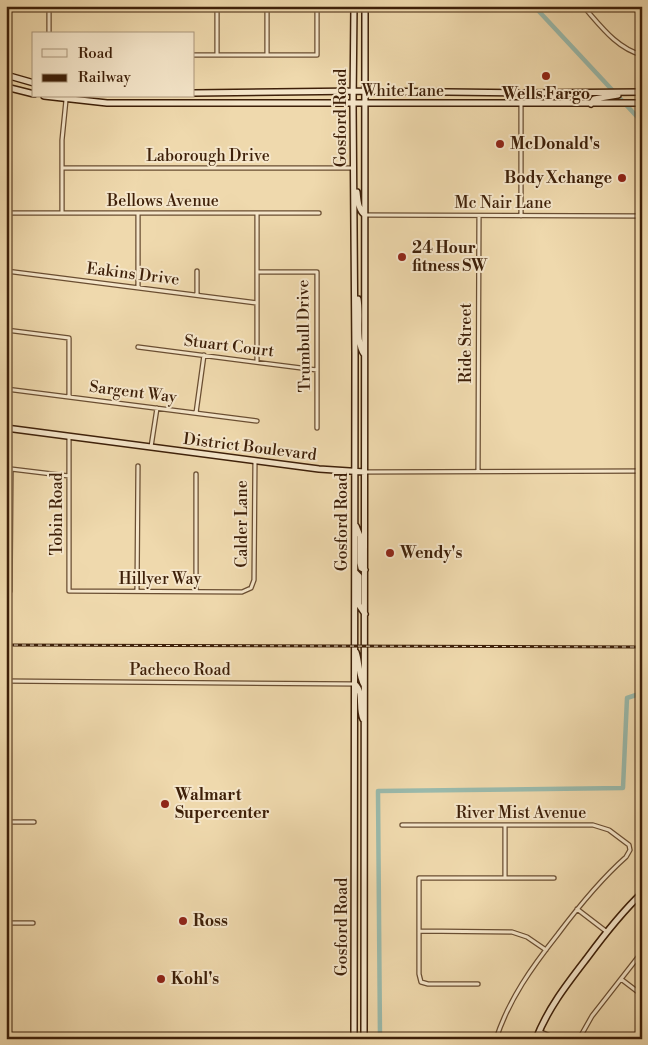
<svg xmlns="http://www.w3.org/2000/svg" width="648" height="1045" font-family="'Libre Bodoni',serif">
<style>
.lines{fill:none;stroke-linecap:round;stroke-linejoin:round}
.canal{stroke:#9abaac;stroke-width:4.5}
.street-casing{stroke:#6a4e32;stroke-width:5.5}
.secondary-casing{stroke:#3e2009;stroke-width:8}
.street{stroke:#f5e6ca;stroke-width:3}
.secondary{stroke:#f5e6ca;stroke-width:5}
.rail-casing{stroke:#3e2009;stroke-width:3}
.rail{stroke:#f5e6ca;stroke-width:1;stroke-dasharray:4;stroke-linecap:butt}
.poi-dot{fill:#8f2418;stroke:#f5e6ca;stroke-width:2}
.labels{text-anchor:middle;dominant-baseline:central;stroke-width:4;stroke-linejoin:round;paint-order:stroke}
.street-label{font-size:16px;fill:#3e2009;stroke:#f5e6ca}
.poi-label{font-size:16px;font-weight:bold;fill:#3e2009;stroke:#f5e6ca;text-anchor:start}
</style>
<rect width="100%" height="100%" fill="#efd9ad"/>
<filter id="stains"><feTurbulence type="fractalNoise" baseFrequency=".004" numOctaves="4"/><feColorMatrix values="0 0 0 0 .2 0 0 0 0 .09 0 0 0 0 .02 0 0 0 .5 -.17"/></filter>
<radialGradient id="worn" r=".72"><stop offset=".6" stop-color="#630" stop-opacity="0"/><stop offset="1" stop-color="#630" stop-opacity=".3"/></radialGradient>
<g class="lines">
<path class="canal" d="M534,6l108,116
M380,1039l-2,-248 245,-3 4,-90 15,-5"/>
<defs>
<path id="street" d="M583,6c17,19 33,42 59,49
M49,34v-28
M194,55h123v-49
M217,55v-49
M267,55v-49
M62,168h292
M6,213h313
M62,213v-73l4,-40
M365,215l277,1
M521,216v-123
M6,271l251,32
M257,272h60v156
M138,288v-75
M197,295v-24
M6,330l63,8v59
M138,347l179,23
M257,362v-149
M6,389l251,32
M196,413l8,-58
M69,436v155l173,1 9,-4 3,-8 1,-119
M151,447l6,-39
M478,471l1,-255
M365,472l277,-1
M6,591h4l1,-122 58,7
M137,591l1,-125
M196,591v-117
M6,681l349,3
M6,822h28
M402,825h191l16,5 20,15 1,5 -4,7c-26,23 -47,49 -68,77 -26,33 -49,65 -62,105
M505,825v53
M577,909l30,23
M6,923h27
M419,931l93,1 15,5 19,13
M621,979l21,16
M478,984h-50l-7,-2 -2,-8v-96h135
M539,1031l18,8
M402,1037h94
M579,1039l13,-23 50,-64"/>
<path id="secondary" d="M354,6l-1,98 2,250 -1,685
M6,16l4,-10
M6,75l28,8
M6,87l28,7
M194,93l170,-2 157,2 121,-1
M44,96l63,7h535
M591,104l3,-5 24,-4
M357,192c1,8 1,18 8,23
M358,299c3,16 -3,43 6,55
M6,428l313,41 46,3
M356,526l4,10v27l1,5 4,2
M355,572l4,4v29l6,9
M356,652c4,11 2,23 8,33
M355,684c9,8 3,24 8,35
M364,1039l1,-1033
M536,1039c12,-31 31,-55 51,-81 17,-23 34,-45 55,-65"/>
</defs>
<use href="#street" class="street-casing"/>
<use href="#secondary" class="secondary-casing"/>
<use href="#street" class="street"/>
<use href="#secondary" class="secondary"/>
<defs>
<path id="rail" d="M6,645l636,2"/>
</defs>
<use href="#rail" class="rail-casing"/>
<use href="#rail" class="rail"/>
</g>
<g class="poi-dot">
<circle cx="546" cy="76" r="5"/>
<circle cx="500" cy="144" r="5"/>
<circle cx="622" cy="178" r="5"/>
<circle cx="402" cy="257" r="5"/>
<circle cx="390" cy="553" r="5"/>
<circle cx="165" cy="804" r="5"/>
<circle cx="183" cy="921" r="5"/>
<circle cx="161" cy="979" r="5"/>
</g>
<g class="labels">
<g class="street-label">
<text x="403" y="91">White Lane</text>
<text transform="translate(341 118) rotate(-90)">Gosford Road</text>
<text x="208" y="156">Laborough Drive</text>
<text x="163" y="201">Bellows Avenue</text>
<text x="503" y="203">Mc Nair Lane</text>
<text transform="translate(133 274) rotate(7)">Eakins Drive</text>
<text transform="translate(304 336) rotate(-91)">Trumbull Drive</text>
<text transform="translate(466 343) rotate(-90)">Ride Street</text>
<text transform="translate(229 346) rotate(7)">Stuart Court</text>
<text transform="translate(133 392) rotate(7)">Sargent Way</text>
<text transform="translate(250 447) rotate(7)">District Boulevard</text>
<text transform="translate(57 514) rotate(-90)">Tobin Road</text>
<text transform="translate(342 522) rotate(-90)">Gosford Road</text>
<text transform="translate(242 524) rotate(-90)">Calder Lane</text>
<text x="160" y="579">Hillyer Way</text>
<text x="180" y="670">Pacheco Road</text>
<text x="521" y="813">River Mist Avenue</text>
<text transform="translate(342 927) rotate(-90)">Gosford Road</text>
</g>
<g class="poi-label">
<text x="546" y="94" text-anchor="middle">Wells Fargo</text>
<text x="510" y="144">McDonald's</text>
<text x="612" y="178" text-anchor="end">Body Xchange</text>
<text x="412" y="248">24 Hour<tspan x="412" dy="18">fitness SW</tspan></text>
<text x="400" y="553">Wendy's</text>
<text x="175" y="795">Walmart<tspan x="175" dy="18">Supercenter</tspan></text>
<text x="193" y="921">Ross</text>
<text x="171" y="979">Kohl's</text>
</g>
</g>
<rect width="648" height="1045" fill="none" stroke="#efd9ad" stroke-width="25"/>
<rect x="8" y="8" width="633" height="1030" fill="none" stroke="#3e2009" stroke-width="2.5"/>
<rect x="12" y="12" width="623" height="1020" fill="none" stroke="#3e2009"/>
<rect x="32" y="32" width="162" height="65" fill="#f5e6ca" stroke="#ac977d"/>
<rect x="42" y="49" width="25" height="8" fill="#f5e6ca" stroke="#ac977d"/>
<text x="78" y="58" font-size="15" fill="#3e2009">Road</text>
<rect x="42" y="74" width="25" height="8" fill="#3e2009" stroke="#ac977d"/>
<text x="78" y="82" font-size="15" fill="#3e2009">Railway</text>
<rect width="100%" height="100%" filter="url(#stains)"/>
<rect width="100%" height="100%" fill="url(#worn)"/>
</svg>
